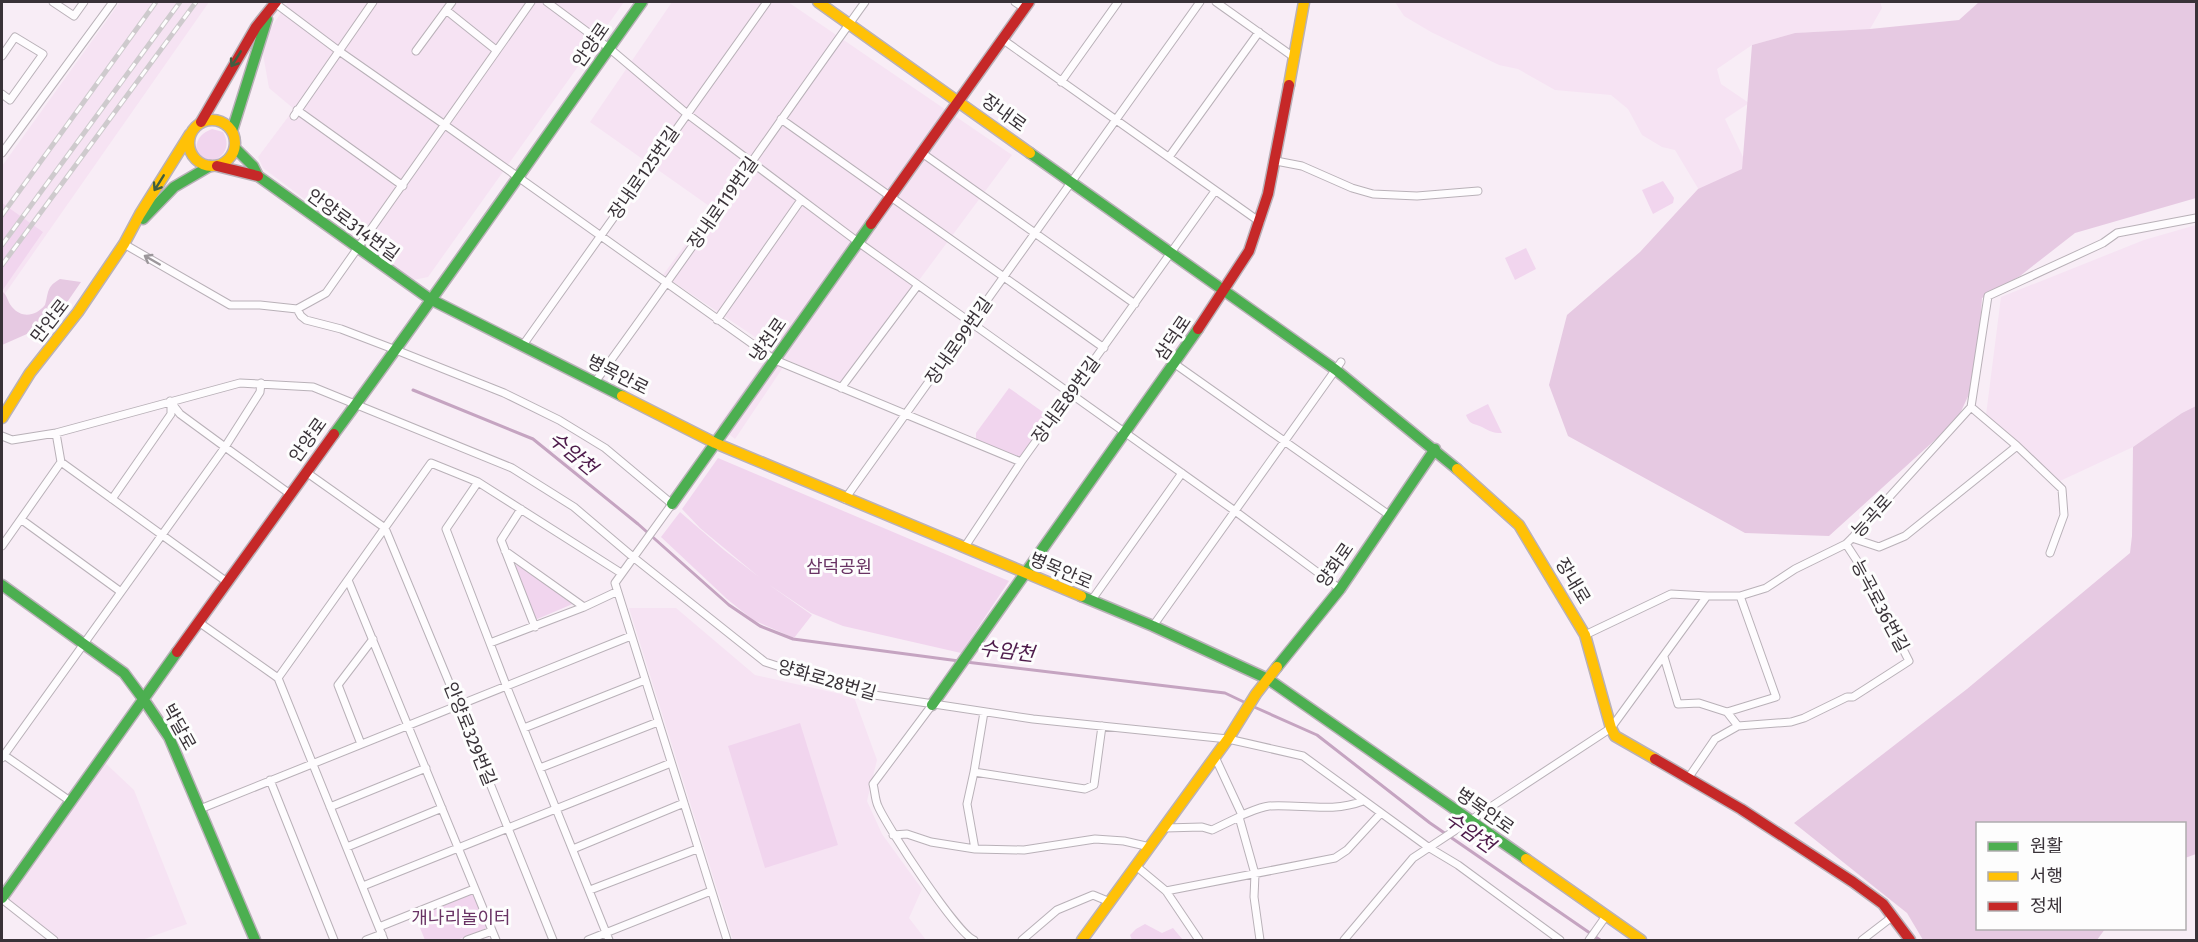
<svg xmlns="http://www.w3.org/2000/svg" width="2198" height="942" font-family="'Fira Sans','Noto Sans KR',sans-serif">
<style>
.built{fill:#f6e3f3}
.green{fill:#f1d5ee}
.forest{fill:#e6c9e2}
.lines{fill:none;stroke-linecap:round;stroke-linejoin:round}
.stream{stroke:#c5a4c1;stroke-width:3}
.street-casing{stroke:#b9b1b8;stroke-width:9}
.fast-casing{stroke:#b9b1b8;stroke-width:13}
.slow-casing{stroke:#b9b1b8;stroke-width:13}
.jam-casing{stroke:#b9b1b8;stroke-width:13}
.street{stroke:#fefcfe;stroke-width:7}
.fast{stroke:#4caf50;stroke-width:10}
.slow{stroke:#ffc107;stroke-width:10}
.jam{stroke:#c62828;stroke-width:10}
.rail-casing{stroke:#cecacd;stroke-width:5}
.rail{stroke:#fdfdfd;stroke-width:3;stroke-dasharray:9;stroke-linecap:butt}
.oneway{stroke:#405e40}
.oneway2{stroke:#9c979b}
.labels{text-anchor:middle;dominant-baseline:central;stroke-width:6;stroke-linejoin:round;paint-order:stroke}
.street-label{font-size:18px;fill:#393238;stroke:#fdfdfd}
.park-label{font-size:18px;fill:#693364;stroke:#fdfdfd}
.water-label{font-size:20px;font-style:italic;fill:#4d1a4a;stroke:#fdfdfd}
</style>
<rect width="100%" height="100%" fill="#f8edf6"/>
<path class="built" d="M120,2h89l-207,296v-132z
M288,2h336l-196,275 -15,3 -150,-112 -5,-11 36,-48 -25,-21 -8,-45z
M672,2h116l224,153 -170,229 -54,-24 -53,79 -17,-13 55,-77 -110,-74 49,-67 -122,-86z
M1395,2h485l2,6 -12,21 -75,4 -43,12 -35,24 4,15 28,19 -24,16 26,55 -49,21 -27,-45 -13,-3 -20,-12 -14,-26 -17,-14 -56,-5 -37,-21 -19,-4 -68,-33 -27,-16z
M2196,225v181l-14,7 -49,34 -73,34 -50,-47 -24,-19 15,-118 143,-57z
M629,608h47l79,67 99,22 23,63 -10,41 15,33 40,55 -13,29 17,22h-193z
M101,759l33,31 53,134 -45,16h-83l-54,-43z"/>
<path class="green" d="M212,129l11,3c9,15 0,29 -17,29l-9,-7c-3,-13 4,-21 15,-25z
M1663,181l11,17 -1,5 -20,11 -11,-24z
M2,203l41,29 -41,59z
M1526,248l10,21 -21,11 -10,-22z
M1009,388l41,29 -29,39 -5,2 -40,-19v-6z
M1488,404l14,29c-10,0 -12,-2 -20,-6 -9,-4 -12,-2 -16,-12z
M718,458l291,123 -48,72 -118,-27 -32,-13 -43,-29 44,31 -18,23 -41,-18 -26,-21 -66,-62 19,-25 44,38 35,27 -59,-49 -18,-19z
M517,565l58,38 -40,17 -22,-53z
M800,723l38,122 -73,23 -37,-122z
M471,894l3,1 13,31 -2,3 -28,11h-32l-10,-24z
M1145,924l17,9 11,-5 10,12h-51l-2,-5 6,-6z"/>
<path class="forest" d="M1979,2h217v196l-121,35 -55,43 -38,22 -5,79 -20,43 -128,116 -84,-3 -177,-97 -19,-51 18,-70 73,-63 58,-63 44,-20 10,-124 43,-12 75,-4 89,-9z
M60,279l21,3 -20,29 -4,-12 -5,2 3,8 -9,20 -3,-1 -4,4 -3,-2 -34,15v-54c6,5 5,10 10,16 10,12 24,9 33,-2 4,-13 1,-18 15,-26z
M2196,406v448l-11,4 -1,-34h-206v104l127,1 -8,11h-174l-16,-27 -113,-90 173,-134 163,-136 2,-17 1,-89 49,-34z"/>
<g class="lines">
<path class="stream" d="M413,390l120,49 105,85 91,81 31,21 33,13 166,22
M966,662l259,31 21,10
M1252,706l65,29 113,88 170,117"/>
<defs>
<path id="street" d="M53,2l21,14 10,-14
M547,2l62,46 77,65 172,129 377,269 105,78
M1015,2l9,6
M1216,2l79,56
M275,3l64,48 106,74 330,235 246,102
M446,10l50,40
M1002,39l258,183
M416,51l36,-49
M2,56l13,-19 28,17 -33,46 -8,-6
M1061,82l57,-80
M297,110l106,76
M294,116l79,-114
M781,119l323,229
M2,153l111,-151
M922,153l213,151
M1169,157l90,-125
M1276,161l26,5 50,22 21,6 44,2 61,-5
M124,244l106,61h30l37,4 4,7 5,4 35,9 55,21 108,43 55,27 46,28 67,56 -57,79 112,357
M297,309l29,-16 205,-291
M717,320l84,-120
M523,345l244,-343
M1175,364l214,151
M595,382c92,-125 179,-254 270,-380
M841,388l77,-103
M170,401l10,13 45,33 35,-55 1,-9
M1971,407l46,39 45,43 2,26 -14,38
M56,433l5,29
M2,436l10,4 44,-7 184,-50 73,4 199,81 62,39 59,50 132,105 96,31 172,26 195,20 75,17 125,91 30,18 102,75
M306,472l79,56 73,176 95,236
M478,482l-32,47 60,156 103,255
M112,499l59,-85v-10
M845,499l355,-497
M521,509l-20,31 34,87
M22,520l99,72
M1852,538l27,9 26,-11 112,-90
M2,546l59,-84 166,120
M964,548l57,-86 194,-271
M505,551l79,56
M348,580l148,360
M1091,601l91,-128
M200,623l78,55 106,262
M1153,626l188,-264
M1585,635l86,-41 36,2
M490,643l94,-36 32,-15
M1664,657l14,47 21,-1 28,9 49,-15 -36,-101
M278,678l153,-215 47,19 143,91
M932,705l-59,79c2,7 2,16 5,22 9,21 80,129 96,134
M984,712l-10,60 111,17 9,-4 8,-59
M1727,712l11,14
M524,728l121,-48
M361,744l-23,-59 35,-46
M4,755l66,46
M1215,757l27,58 -3,2 16,57 -1,23 6,43
M2,758l223,-311 65,47
M540,768l118,-46
M974,772l-7,32 8,45
M1689,777l26,-38 23,-13 53,-4 13,-4 43,-21h6l56,-36 -46,-91 -17,-26
M270,780l64,160
M330,807l96,-39
M200,809l431,-173
M1242,815c8,-3 18,-8 27,-9 32,-2 63,7 94,-5
M1165,828l37,-1 10,3 27,-13
M893,835l14,-1 24,8 44,7 49,1 71,-11 29,2 26,6
M347,847l95,-39
M573,849l111,-46
M1136,866l30,25 33,49
M363,886l308,-123
M590,890l107,-41
M1166,891l169,-33 12,-8 34,-37
M2,899l52,41
M379,927l95,-38
M366,940l16,-6
M467,940l25,-9
M588,940l123,-49
M1022,940l35,-30 36,-15 17,7
M1344,940l69,-82 198,-130 96,-132h33l26,-8 29,-19 51,-25 6,-6 119,-131 17,-111 115,-53 14,-10 79,-15
M1589,940l17,-24
M1862,940l30,-23"/>
<path id="fast" d="M232,131l35,-112
M235,148l18,18 5,10 172,123 192,97
M1030,153l306,217 121,99
M143,219l31,-32 36,-21
M334,434c105,-142 205,-288 308,-432
M672,504l199,-280
M2,585l122,88 20,27 25,37 86,203
M1081,596l72,30 115,53 258,180
M1277,667l63,-78 95,-140
M932,705l266,-376
M2,898l175,-246"/>
<path id="slow" d="M818,2l212,151
M1289,85l15,-83
M189 143a23 23 0 1 1 46 0a23 23 0 1 1-46 0Z
M622,396l93,47 366,153
M2,418l28,-45 48,-61 46,-68 16,-30 50,-80
M1457,469l62,56 66,110 26,93 4,8 40,23
M1526,859l115,81
M1082,940l146,-201 28,-45 21,-27"/>
<path id="jam" d="M201,122l55,-95 20,-25
M217,166l41,10
M871,224l158,-222
M1198,329l51,-78 19,-57 21,-109
M177,652l157,-218
M1655,759l86,50 112,73 30,22 27,36"/>
</defs>
<use href="#street" class="street-casing"/>
<use href="#fast" class="fast-casing"/>
<use href="#slow" class="slow-casing"/>
<use href="#jam" class="jam-casing"/>
<use href="#street" class="street"/>
<use href="#fast" class="fast"/>
<use href="#slow" class="slow"/>
<use href="#jam" class="jam"/>
<defs>
<path id="rail" d="M2,215l154,-213
M2,245l178,-243
M2,265l194,-263"/>
</defs>
<use href="#rail" class="rail-casing"/>
<use href="#rail" class="rail"/>
</g>
<defs><path id="oneway-shaft" d="M-6 0H5M1.5-3L5.5 0L1.5 3" fill="none" stroke-width="1.6" stroke-linecap="round" stroke-linejoin="round" transform="scale(1.5)"/></defs>
<g class="oneway">
<use href="#oneway-shaft" transform="translate(236 59) rotate(122)"/>
<use href="#oneway-shaft" transform="translate(159 183) rotate(122)"/>
</g>
<use class="oneway2" href="#oneway-shaft" transform="translate(152 260) rotate(-150)"/>
<g class="labels">
<g class="street-label">
<text transform="translate(591 45) rotate(-55)">안양로</text>
<text transform="translate(1004 113) rotate(36)">장내로</text>
<text transform="translate(644 173) rotate(-55)">장내로125번길</text>
<text transform="translate(723 203) rotate(-55)">장내로119번길</text>
<text transform="translate(353 225) rotate(36)">안양로314번길</text>
<text transform="translate(50 321) rotate(-52)">만안로</text>
<text transform="translate(1173 338) rotate(-56)">삼덕로</text>
<text transform="translate(768 340) rotate(-55)">냉천로</text>
<text transform="translate(959 341) rotate(-55)">장내로99번길</text>
<text transform="translate(618 375) rotate(27)">병목안로</text>
<text transform="translate(1066 400) rotate(-54)">장내로89번길</text>
<text transform="translate(308 440) rotate(-54)">안양로</text>
<text transform="translate(1872 516) rotate(-48)">능곡로</text>
<text transform="translate(1335 565) rotate(-55)">양화로</text>
<text transform="translate(1061 571) rotate(23)">병목안로</text>
<text transform="translate(1573 581) rotate(59)">장내로</text>
<text transform="translate(1880 606) rotate(62)">능곡로36번길</text>
<text transform="translate(827 680) rotate(16)">양화로28번길</text>
<text transform="translate(179 727) rotate(61)">박달로</text>
<text transform="translate(470 734) rotate(68)">안양로329번길</text>
<text transform="translate(1485 811) rotate(35)">병목안로</text>
</g>
<g class="park-label">
<text x="839" y="567">삼덕공원</text>
<text x="461" y="918">개나리놀이터</text>
</g>
<g class="water-label">
<text transform="translate(573 453) rotate(40)">수암천</text>
<text transform="translate(1007 651) rotate(7)">수암천</text>
<text transform="translate(1470 832) rotate(35)">수암천</text>
</g>
</g>
<rect width="2198" height="942" fill="none" stroke="#393238" stroke-width="6"/>
<rect x="1976" y="822" width="210" height="108" fill="#fdfdfd" stroke="#afacae" stroke-width="1.5"/>
<rect x="1988" y="842" width="30" height="9" fill="#4caf50" stroke="#afacae" stroke-width="1.5"/>
<text x="2030" y="852" font-size="18" fill="#393238">원활</text>
<rect x="1988" y="872" width="30" height="9" fill="#ffc107" stroke="#afacae" stroke-width="1.5"/>
<text x="2030" y="882" font-size="18" fill="#393238">서행</text>
<rect x="1988" y="902" width="30" height="9" fill="#c62828" stroke="#afacae" stroke-width="1.5"/>
<text x="2030" y="912" font-size="18" fill="#393238">정체</text>
</svg>
